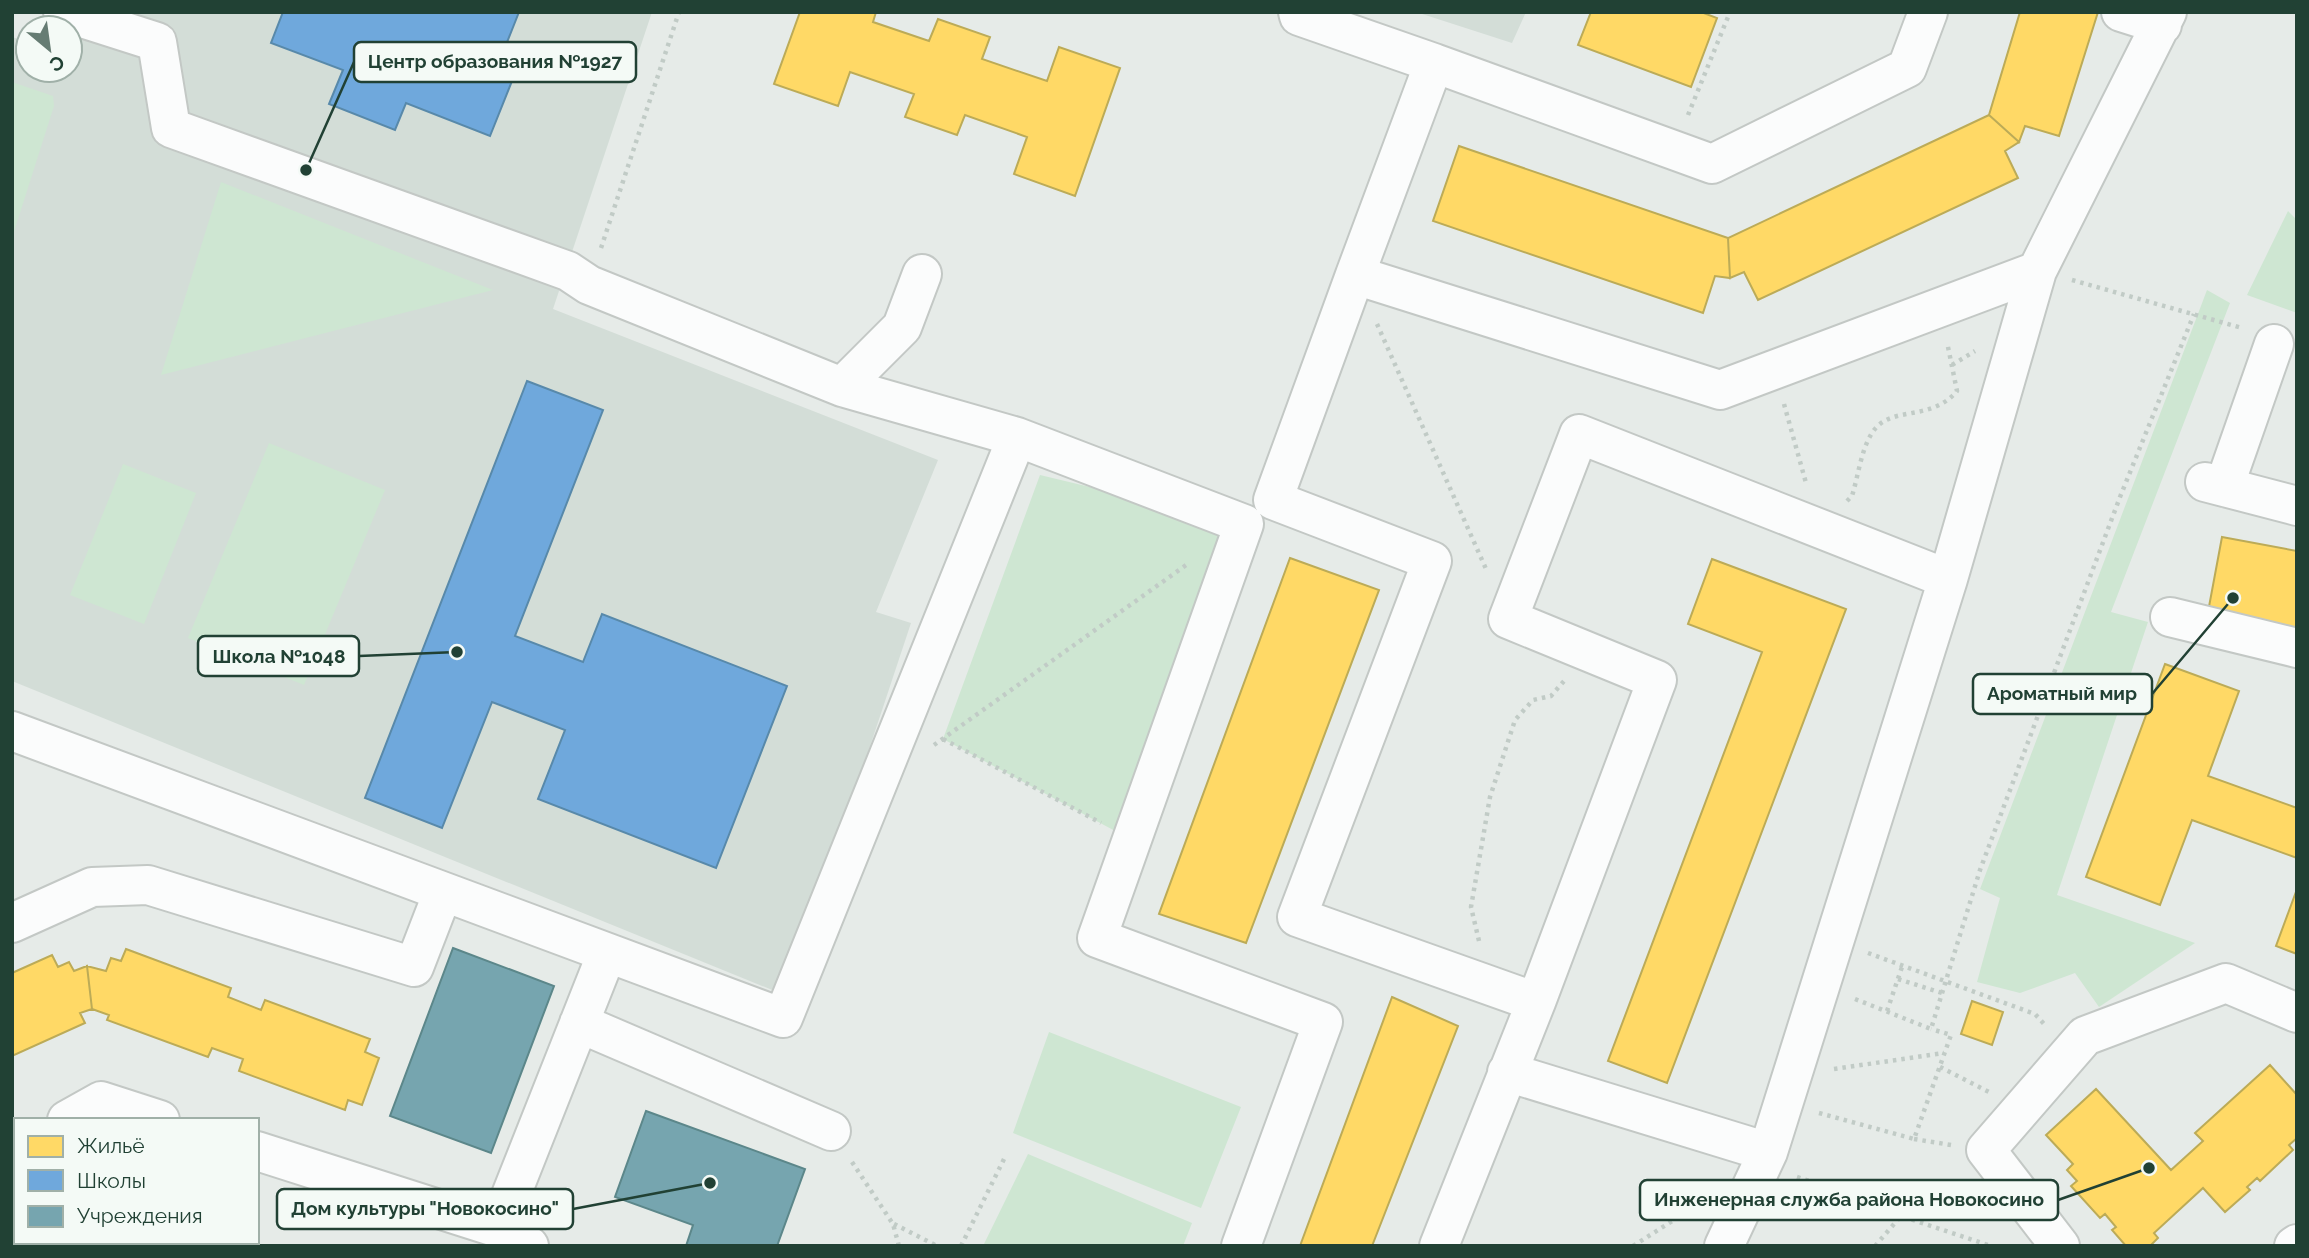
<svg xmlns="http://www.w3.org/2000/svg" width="2309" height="1258" font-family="Raleway,sans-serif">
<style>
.built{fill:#d3ddd7}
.green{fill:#cee6d2}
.homes{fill:#ffd966;stroke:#bcab57;stroke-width:2}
.schools{fill:#6fa8dc;stroke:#5889aa;stroke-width:2}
.public{fill:#76a5af;stroke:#5c878a;stroke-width:2}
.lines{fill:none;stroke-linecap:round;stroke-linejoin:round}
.minor-casing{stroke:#c3c8c5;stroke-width:42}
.path{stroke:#c1cbc6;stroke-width:4.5;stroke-dasharray:3.5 5;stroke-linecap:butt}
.minor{stroke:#fbfcfc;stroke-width:38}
.leader{fill:none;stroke:#214134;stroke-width:2.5}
.callout-dot{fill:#214134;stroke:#f4faf6;stroke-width:2.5}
.callout{fill:#f4faf6;stroke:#214134;stroke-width:2.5}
.callout-label{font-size:19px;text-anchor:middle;font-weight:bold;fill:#214134}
</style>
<rect width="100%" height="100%" fill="#e6ebe8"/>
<path class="built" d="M78,12h574l-99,297 385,151 -62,152 35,11 -124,373 -775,-315v-644l16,5v28h42v-35z
M1416,12h110l-14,31z
M40,1242h189l9,4h-199z"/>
<path class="green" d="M12,82l41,14 1,10 -42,132z
M221,182l272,108 -332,85z
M2288,211l9,9v93l-50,-18z
M2207,290l23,13 -119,309 37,10 -91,273 138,48 -96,64 -24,-34 -55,20 -43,-11 23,-84 -20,-9z
M269,443l116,47 -81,195 -116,-47z
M123,464l73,29 -52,131 -74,-29z
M1040,475l204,49 -112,316 -189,-101z
M1049,1032l192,75 -40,101 -188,-75z
M1028,1154l164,69 -9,23h-200z"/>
<path class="homes" d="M876,12l-3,10 56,19 9,-22 52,18 -8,22 65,22 12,-34 61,21 -45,128 -61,-22 13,-37 -62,-22 -8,20 -52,-18 9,-23 -64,-22 -12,34 -64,-22 26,-72z
M1591,12h110l16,6 -26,69 -113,-42z
M2020,12h78l-39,124 -34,-10 -6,16 -30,-27z
M1989,115l30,27 -14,9 13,27 -260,122 -14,-28 -14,6 -2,-40z
M1459,146l269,92 2,40 -15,-2 -12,37 -270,-92z
M2222,537l75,14v78l-89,-17z
M1290,558l89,32 -133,353 -87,-29z
M1712,559l134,50 -179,474 -59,-22 154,-409 -74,-28z
M2165,664l74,27 -31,85 89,32v50l-105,-38 -32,85 -74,-28z
M2297,889v65l-21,-8z
M126,949l105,39 -3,9 33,13 4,-10 105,39 -5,13 14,6 -17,47 -14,-5 -3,10 -106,-39 4,-12 -31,-11 -4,9 -101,-37 2,-5 -17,-6 -5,-43 19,5 5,-13 10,3z
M52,955l6,12 11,-5 5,9 13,-5 5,43 -12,4 5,10 -73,33v-83z
M1392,997l66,29 -86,220h-72z
M1972,1001l31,11 -11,33 -31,-11z
M2270,1065l27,30v43l-8,7 4,5 -33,31 -3,-3 -10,9 3,3 -25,22 -22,-24 -49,45 4,5 -8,8h-24l-14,-16 4,-3 -11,-13 -5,4 -29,-32 6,-5 -10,-11 6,-6 -27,-29 50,-46 75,81 32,-29 -8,-8z"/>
<path class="schools" d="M283,12h236l-15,38 18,6 -32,80 -84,-33 -11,27 -66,-26 14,-34 -72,-27z
M527,381l76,29 -88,226 68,26 19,-48 185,72 -71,182 -178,-69 27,-69 -73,-28 -50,126 -77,-30z
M96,1242h47l-1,4h-47z"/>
<path class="public" d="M453,948l101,38 -63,167 -101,-37z
M646,1111l159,58 -28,77h-91l7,-21 -78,-28z"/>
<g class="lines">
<defs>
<path id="minor" d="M63,12l94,30 14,86 397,143 21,14 253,102 175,50 227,87 -147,414 226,84 -82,224
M1298,12l1,4 135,47
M1928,12l-21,56 -195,96 -278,-101 -79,212 365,115 317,-119 130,-259
M2121,12l41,13
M1355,275l-82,225 159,61 -135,356 239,85 121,-322 -149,-61 71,-185 369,145 89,-308
M842,387l60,-60 20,-53
M2205,482l92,24
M2224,487l50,-143
M2170,617l127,31
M12,731l771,287 234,-581
M12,923l80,-36 56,-2 266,82 29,-75
M579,1023l252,108
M1507,1072l261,80
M67,1120l34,-19 59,19
M12,1150l4,-2
M257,1151l241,77 31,18
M498,1228l109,-275
M1439,1246l97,-244
M1724,1246l44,-94 180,-573
M2060,1246l-74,-96 99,-114 141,-53 71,30
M2294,1246l3,-2"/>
</defs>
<use href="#minor" class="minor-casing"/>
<path class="path" d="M1688,115l42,-103
M601,248l78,-236
M2072,280l170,48
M1377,324l109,245
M1952,365l23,-14
M1784,404l22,79
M1847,501l5,-5c6,-19 9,-46 20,-63 18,-29 58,-10 85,-42l-10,-49
M943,739l158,84
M934,745l255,-182
M1479,941l-8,-34 19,-110 25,-77 18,-20 18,-4 13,-15
M1868,953l167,61 10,11
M1898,979l44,14
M1855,999l76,30 49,-159 140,-373 74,-183
M1887,1011l16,-47
M1940,1067l49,25
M1834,1069l110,-16
M1819,1113l95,26 37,-104 -20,-6
M1914,1139l37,6
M852,1162l41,62 6,22
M1797,1177l62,20
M1786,1208l15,-14 65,5 35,17 90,30
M894,1224l43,22
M961,1246l45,-91
M1633,1246l69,-44
M1875,1246l26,-30"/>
<use href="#minor" class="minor"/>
</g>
<path class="leader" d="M306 170L354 62M457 652L359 656M2233 598L2152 694M2149 1168L2058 1200M710 1183L573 1209"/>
<g class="callout-dot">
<circle cx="306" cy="170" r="7"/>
<circle cx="457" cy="652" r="7"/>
<circle cx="2233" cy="598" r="7"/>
<circle cx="2149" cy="1168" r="7"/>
<circle cx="710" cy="1183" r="7"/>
</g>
<g class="callout">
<rect x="354" y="42" width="282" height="40" rx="7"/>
<rect x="198" y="636" width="161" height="40" rx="7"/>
<rect x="1973" y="674" width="179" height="40" rx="7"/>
<rect x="1640" y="1180" width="418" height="40" rx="7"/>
<rect x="277" y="1189" width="296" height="40" rx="7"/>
</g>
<g class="callout-label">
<text x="495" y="68">Центр образования №1927</text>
<text x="279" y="663">Школа №1048</text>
<text x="2062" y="700">Ароматный мир</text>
<text x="1849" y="1206">Инженерная служба района Новокосино</text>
<text x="425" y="1215">Дом культуры "Новокосино"</text>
</g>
<rect width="2309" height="1258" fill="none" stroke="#214134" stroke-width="28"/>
<rect x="14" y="1118" width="245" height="126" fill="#f4faf6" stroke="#a0b0a8" stroke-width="2"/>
<rect x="28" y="1136" width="35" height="21" fill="#ffd966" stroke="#a0b0a8" stroke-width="2"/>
<text x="77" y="1153" font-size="21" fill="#214134">Жильё</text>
<rect x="28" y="1170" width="35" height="21" fill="#6fa8dc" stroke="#a0b0a8" stroke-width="2"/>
<text x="77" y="1188" font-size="21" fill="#214134">Школы</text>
<rect x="28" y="1206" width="35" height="21" fill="#76a5af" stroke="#a0b0a8" stroke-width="2"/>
<text x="77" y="1223" font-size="21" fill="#214134">Учреждения</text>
<g transform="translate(49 49) rotate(151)"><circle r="33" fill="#f4faf6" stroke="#a0b0a8" stroke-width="2"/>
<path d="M0-5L12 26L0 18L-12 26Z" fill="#667c73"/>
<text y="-10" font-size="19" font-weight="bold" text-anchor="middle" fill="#214134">С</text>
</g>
</svg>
